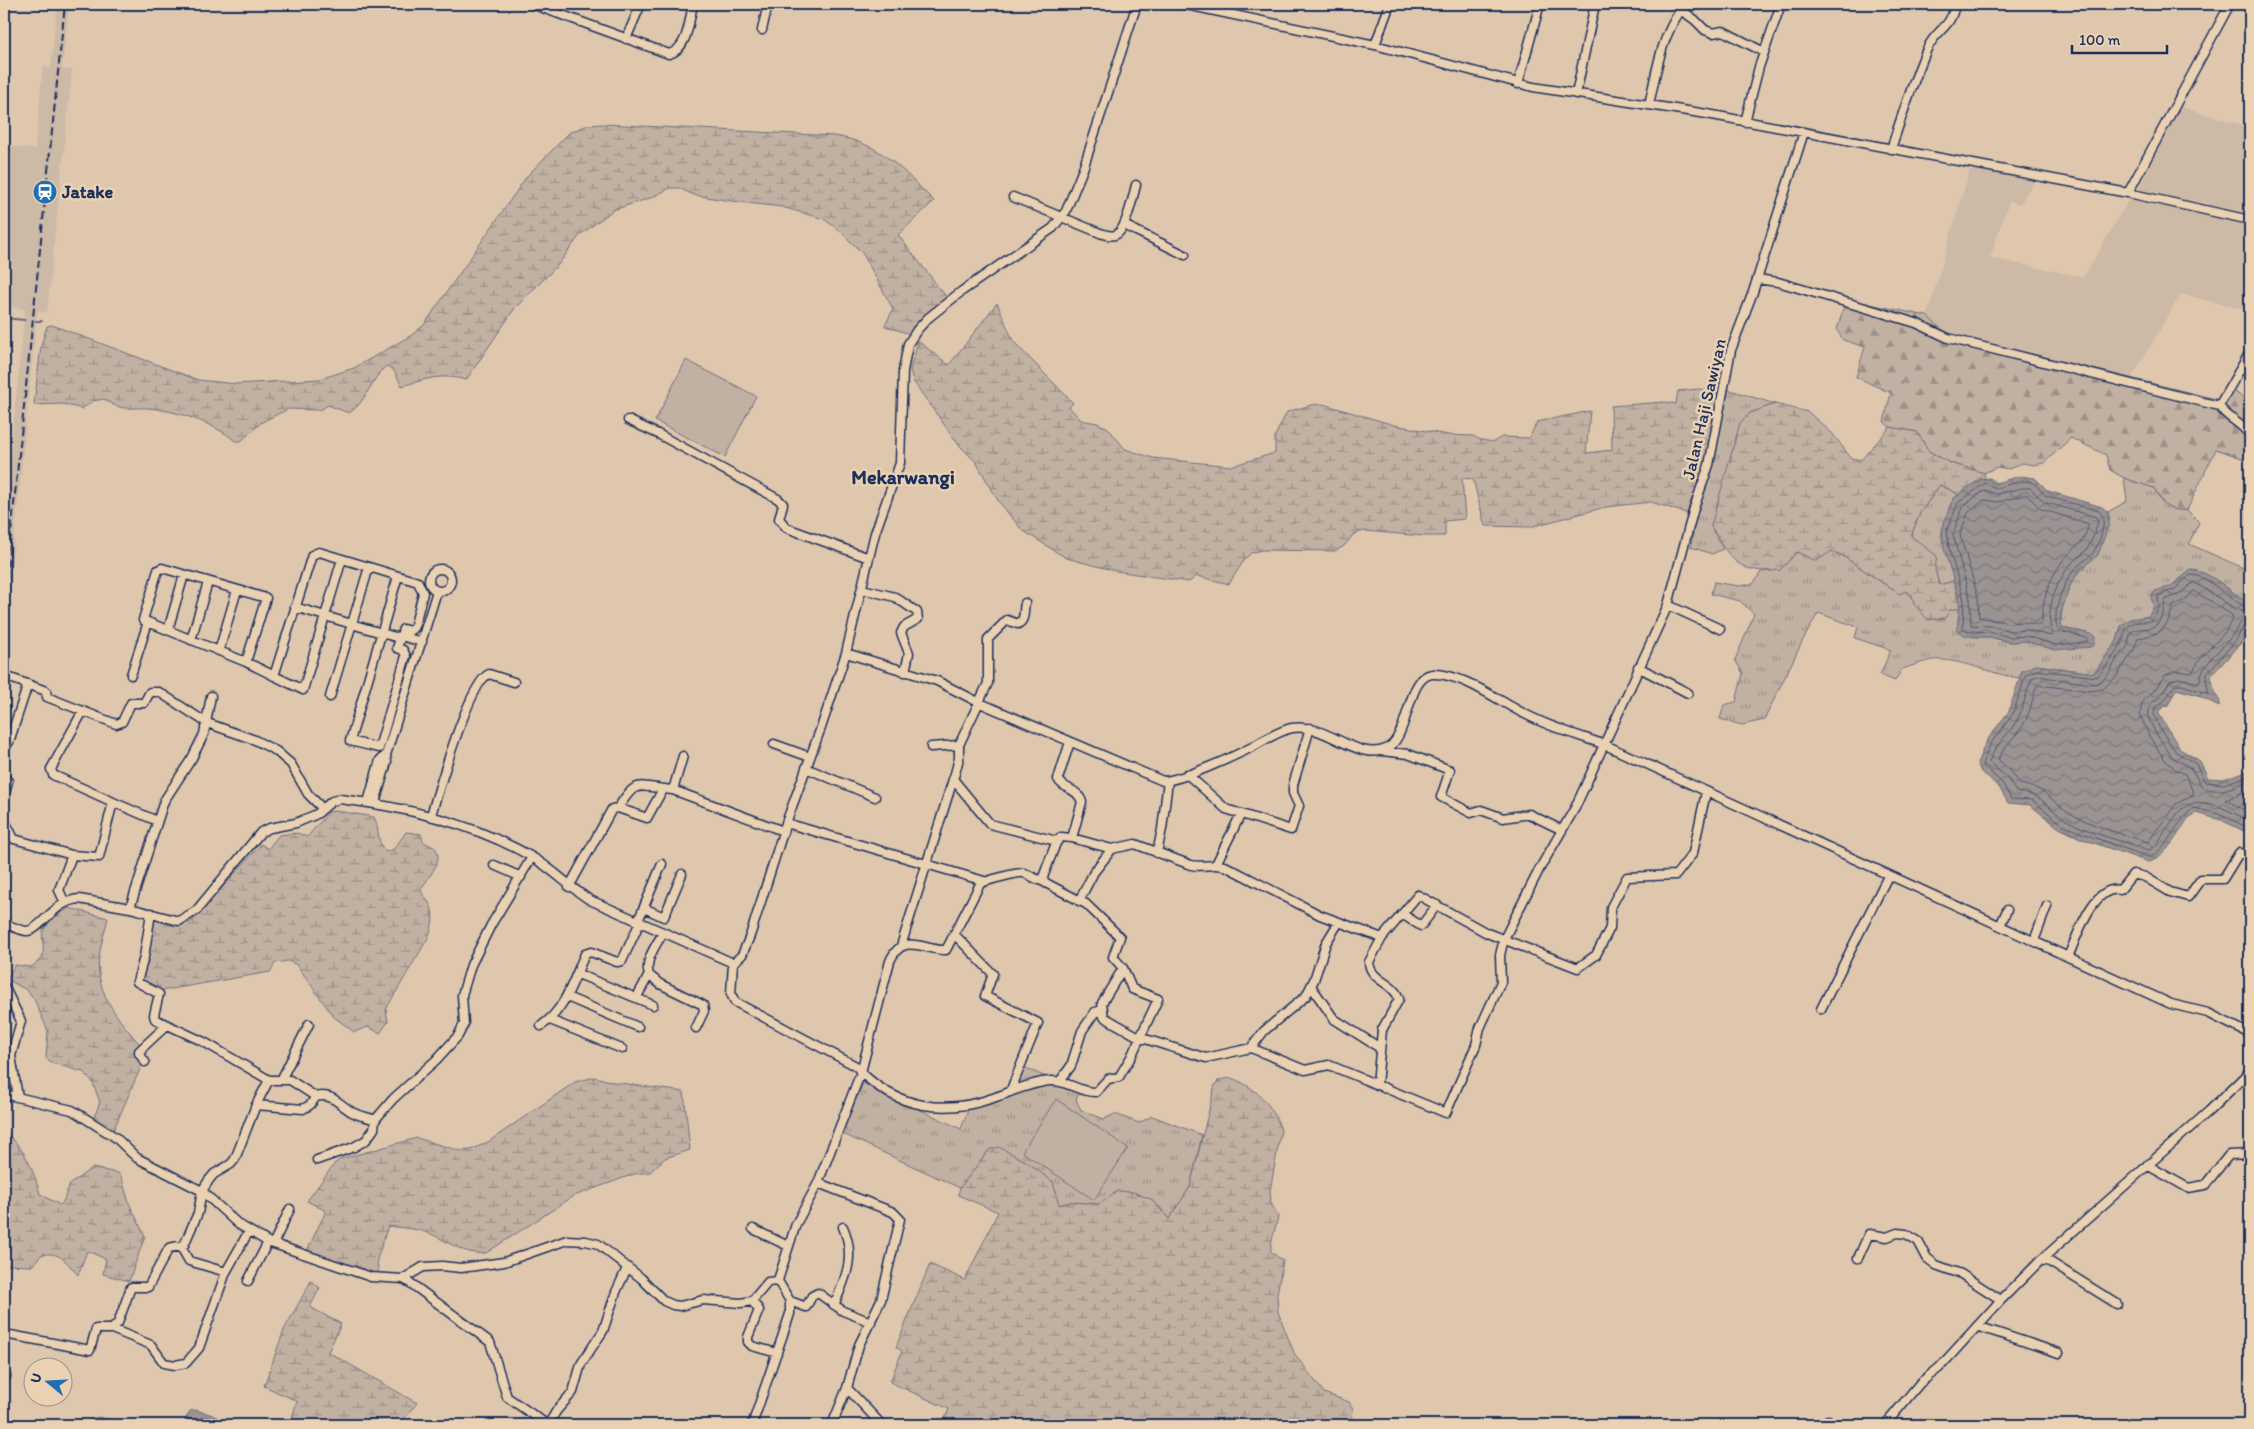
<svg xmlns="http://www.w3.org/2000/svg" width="2254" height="1429" font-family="Itim,sans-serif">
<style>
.built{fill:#ccb9a6}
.grass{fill:url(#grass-tufts);stroke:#6e7080}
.forest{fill:url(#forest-firs);stroke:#6e7080}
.wetland{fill:url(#wetland-marsh);stroke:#6e7080}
.pitch{fill:#c1b1a2;stroke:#6e7080}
.water{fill:url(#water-waves);stroke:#686b7d}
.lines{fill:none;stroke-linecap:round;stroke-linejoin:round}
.shore{stroke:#4e5773;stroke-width:1}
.stream{stroke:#686b7d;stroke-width:2}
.minor-casing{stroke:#1b2f5e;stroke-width:11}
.minor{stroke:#ead1b2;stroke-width:8}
.rail{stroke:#1b2f5e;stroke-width:2;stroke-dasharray:8 4;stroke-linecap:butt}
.labels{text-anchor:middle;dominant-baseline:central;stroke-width:5;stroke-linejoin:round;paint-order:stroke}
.poi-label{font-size:18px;font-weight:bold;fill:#1b2f5e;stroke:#ead1b2;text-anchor:start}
.street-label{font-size:18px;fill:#1b2f5e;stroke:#ead1b2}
.quarter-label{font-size:20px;font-weight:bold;fill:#1b2f5e;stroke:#ead1b2}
</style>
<defs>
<pattern id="grass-tufts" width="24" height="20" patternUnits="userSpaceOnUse" patternTransform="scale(1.25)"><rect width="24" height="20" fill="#c1b1a2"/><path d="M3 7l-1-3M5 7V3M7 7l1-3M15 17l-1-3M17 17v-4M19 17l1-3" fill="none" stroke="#9c9087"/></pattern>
<pattern id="forest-firs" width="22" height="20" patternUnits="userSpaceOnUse" patternTransform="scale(1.25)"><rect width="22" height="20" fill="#c1b1a2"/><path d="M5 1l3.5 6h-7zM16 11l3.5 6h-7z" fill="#9c9087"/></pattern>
<pattern id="wetland-marsh" width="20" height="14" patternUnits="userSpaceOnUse" patternTransform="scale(1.25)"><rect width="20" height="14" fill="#c1b1a2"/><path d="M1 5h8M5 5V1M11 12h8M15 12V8" fill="none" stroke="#9c9087"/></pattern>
<pattern id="water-waves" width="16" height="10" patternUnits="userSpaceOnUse" patternTransform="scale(1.25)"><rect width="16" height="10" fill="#9b9392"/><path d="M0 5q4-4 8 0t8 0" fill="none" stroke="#7e787a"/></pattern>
</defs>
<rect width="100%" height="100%" fill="#dec7ad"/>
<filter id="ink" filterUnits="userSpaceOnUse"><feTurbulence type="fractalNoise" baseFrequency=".02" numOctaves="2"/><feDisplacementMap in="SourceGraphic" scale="10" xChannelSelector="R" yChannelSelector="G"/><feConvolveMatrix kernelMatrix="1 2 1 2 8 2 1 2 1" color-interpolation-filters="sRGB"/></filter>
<g filter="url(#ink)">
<path class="built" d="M57,4h12l-7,65 10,1 -25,242 -10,-1 -33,330v-123l21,-209 -21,-3v-160l31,3 8,-82 8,1z
M2180,107l70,20v88l-114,-23z
M1970,169l65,11 -15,24 -11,-3 -19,57 94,19 45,-78 121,24v88l-69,-17 -50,85 -185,-46 -19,-17z"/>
<path class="grass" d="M1727,389l48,15 -25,9 -39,113 12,23 -11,5 -21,-7 5,-33 15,-41z
M2124,478l30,10c10,18 13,23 33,22l12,12 -10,22 61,27v32c-19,-9 -37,-31 -59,-33l-21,17 -15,4 -1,15 -5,10c-12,4 -15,2 -28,10l-4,15 -23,32 -58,-8 -14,6 -3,7c-26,-3 -62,-21 -87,-18 -10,2 -20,6 -30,9l-7,12 -15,-6 11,-25 -36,-12 3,-11 -40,-14 -16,29 -38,78 -22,5 -22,-6 4,-14 12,-3 7,-29 -8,-13 19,-46 -14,-13 -29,-7 3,-12 25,4 14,-2 8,-12 19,-2 17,-18 19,9 15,-10 12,5 56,38 7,-3 6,4 2,9 36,6 10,-2 -3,22 17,7h16l20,5 16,-1 29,9 40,-13 -3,-3 -30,-6c-5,-13 9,-54 22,-59l26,-49 -2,-8 19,-11z
M1940,485l20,10 -6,3 -4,7 -9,30 13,46 -15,4 -4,-16 -24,-33 9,-23z
M1022,1067l27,11 15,-1 17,10 -5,13 5,10 23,9 11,-5 24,9 13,-7 50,19 -12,52 -21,33 -9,-13 -43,-16 -17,13 -29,-2 -13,3 -2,-15 -67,-40 -29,38 -119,-55 22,-50 98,46 9,-24 38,-15z"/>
<path class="forest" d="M1846,299l81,17 19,17 274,67 7,-13 23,15v52l-3,6 -31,-11 -29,61c-20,1 -23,-4 -33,-22l-30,-10 -14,-8 -4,-15 -35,-17 -27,25 -10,2 -12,-2 -13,6 -12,-2 -13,6 -34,-10 -21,-12 -12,-19 -27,-5 -6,-5 7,-29 -35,-16 9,-30 -22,-7 -6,-10z"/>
<path class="wetland" d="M603,124l231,12c48,7 67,33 100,65l-36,34 50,64 -38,35 -25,-8 8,-17 -30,-55 -22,-22 -17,-13 -42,-12 -51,-6 -37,-6 -15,-7h-9l-17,9 -40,13 -33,25 -22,30 -43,43 -49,72c-26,-7 -39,-1 -64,6l-9,-17 -7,-3c-15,13 -20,37 -37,47l-21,-8 -8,5 -32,-1 -26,13 -21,19h-6c-20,-18 -61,-31 -87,-33 -21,-1 -26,4 -44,-9l-11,2 -11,8 -19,-5 -29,1 7,-59 6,-20 5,-1 146,55 38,4 84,-5 34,-11 58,-33 12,-10 103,-149 43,-44 18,-7z
M997,303l16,38 60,62 -4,4 12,13 16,3 11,5 17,21 28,9 78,8 44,-13v-17l12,-24 24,-7 12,-1 71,21 54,10 25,1 8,4 12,2 9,-5 27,1 8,-16 53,-11 -4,42 26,-3 -1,-44 54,-4 11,2 2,-13 20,-2 23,2 -15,83 -17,40 -38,-12 -45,5 -76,20 -45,-1 -12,-47 -11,-1 3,41 -20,2v15h-21l-60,-5 -10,3 -10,12 -9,5 -74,-1 -10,3 -7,7 -15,24 -32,-8 -8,6 -73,-11 -50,-13 -44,-28 -23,-28 -23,-40 -18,-18 -45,-63 -3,-11 8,-29 31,24z
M1775,404l33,8 24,21 19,25 10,2 29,-33 27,5 12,20 21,11 34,10 1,4 -25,18 -20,-10 -20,28 -9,23 26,20 -2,13 4,16 15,-4 6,27 -10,2 -5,8 -17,2 -14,-16 -2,-9 -6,-4 -7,3 -56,-38 -11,-5 -16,10 -19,-9 -17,18c-41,5 -51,-11 -69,-44l29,-103 10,-10z
M337,811l37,6c6,11 2,27 12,35l8,-3 12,-17 15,2 2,7c3,3 11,5 13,8 8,13 -10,30 -15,41 2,6 5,8 8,13 7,11 3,24 -1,35l-42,71 2,13 -8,11 -12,-6 -14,5 -21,-16 -36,-51 -9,-4 -13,2 -5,9 -110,19 -21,-6 15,-65 21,6 16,-4 70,-78 7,5 11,-14 18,-2 10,4 22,-25z
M69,908l39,10c-3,13 -7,25 -9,38 -5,40 24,68 48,97l-35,80 -19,-13 7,-18 -8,-21 -9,-9 -31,-9 -6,-5 2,-27 -14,-32 -6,-8 -21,-12 8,-14 16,2c20,-13 9,-20 12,-36l7,-11z
M595,1077l18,5 71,10 6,58 -25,8 -15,14 -16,2 -60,22 -88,57c-23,3 -38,-13 -58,-20 -13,-5 -27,-5 -40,-7l-11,33 2,18 -75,-20 22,-46 -19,-10 28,-38 6,-4 76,-21 43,13 11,-1 17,-8 87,-60z
M1231,1078c24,8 42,27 50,52l-11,61 1,12 7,14 -7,27v8l12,9 -6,33 1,18 16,41 30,40 25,9 4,7 -2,16h-409l7,-16 -59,-27 12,-31 -6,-4 34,-83 35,16 33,-68 -40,-17 2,-7 29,-38 10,-3 28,15 26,20 6,23 12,-3 29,2 17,-13 16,1 18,7 18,20 21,-32 25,-102 4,-5z
M4,1131c21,18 29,37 36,63l20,11 3,-3 7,-18 22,-16 26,5 3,3 8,27 16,33 -16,45 -26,-7 3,-15 -19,-8 -9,24c-11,-12 -18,-25 -37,-20l-9,11 -28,-1z
M311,1281l9,7 -10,19 31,17 -13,28 89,51 -18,22h-109l7,-24 -33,-15 20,-56z"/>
<path class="pitch" d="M686,360l70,36 -31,61 -70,-36z
M1056,1099l72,49 -34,52 -72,-48z"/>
<path class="water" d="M2020,476l15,2 13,13 54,16 6,5 1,12 -11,31 -18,15 -10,15 -10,31 2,12 30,6 3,3 -1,7 -3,3 -36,3 -29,-9 -16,1 -20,-5 -24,-1 -9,-6 3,-29 -16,-52 -2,-21 12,-30 26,-19 10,-1 6,5z
M2191,570c22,2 40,24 59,33v24l-9,16 -30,33 4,17 5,9 -1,4 -24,-12 -19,-5 -8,16 -9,5v4l21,35 20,12 8,17 15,1 27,-9v64l-29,-14 -25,-7 -7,4c-9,13 -24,43 -41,45l-68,-24 -21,-10 -29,-23 -22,-2 -9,-16 -18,-15 -4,-9 10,-23 22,-29 13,-40 14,-6 58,8 23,-32 4,-15 9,-7 19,-3 5,-10 -3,-8 4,-7 15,-4z
M195,1410l15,4 22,11h-50l8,-14z
M97,1417l46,8h-63z
M31,1419l21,6h2h-42l8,-5z"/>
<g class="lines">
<path class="shore" d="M2021,481l12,1 13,14 53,15c10,9 0,34 -7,43 -7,7 -15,11 -20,19 -10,13 -22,44 -13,58l28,7 1,2 -1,2 -31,3 -30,-9 -16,1 -19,-5 -23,-1 -5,-3 1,-28 -15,-52 -2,-18 11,-27 27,-20 11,5z
M2022,488h8l14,14 52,15 2,4c-2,8 -6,21 -11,28 -5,7 -12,10 -17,16 -13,16 -27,49 -17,69l-2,2 -24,-6 -17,1 -18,-5 -21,-1 -1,-26 -17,-64 9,-28 23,-17 11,4z
M2024,495h3l14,14 48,15c-7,22 -10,19 -24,34 -14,16 -24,44 -23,65l-2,2 -17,-3 -13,1 -31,-6 -1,-20 -18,-62 8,-22 16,-13 14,2z
M2194,591l38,24 1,3 -8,14 -25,27 -8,14 -16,-2 -11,4 -11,16 -11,9 -3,14 9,22 16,24 10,9 10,5 9,20 -18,10 -28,38c-26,-8 -57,-16 -80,-30 -22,-15 -20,-23 -48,-28l-7,-10 -15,-15c7,-15 20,-24 28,-39 5,-11 7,-24 11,-35l55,6 11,-2 12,-11 19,-28 4,-12c23,-4 29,-8 35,-32l10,-5z
M2250,607c-21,-3 -40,-33 -60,-32l-15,14 -17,7 1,11 -6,13c-7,3 -13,1 -19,3 -10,3 -9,12 -12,19 -2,6 -20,31 -25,35l-61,-7 -10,4 -13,40 -22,29 -9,21 21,20 8,15 21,1 30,24 20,9 66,24c16,-1 30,-39 46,-49l29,7 27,14
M2250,624l-6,2 -8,14 -29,33 -1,6 3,15 -27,-9h-7l-11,16 -9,6 -1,7 6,15 16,23 20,12 9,18 19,2 26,-9
M2250,781c-17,5 -29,14 -48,6l-11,-19 -19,-11 -17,-25 -7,-15 2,-13 10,-7 10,-16 8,-3 21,5c4,-21 19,-30 32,-46 6,-8 8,-15 17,-21l-1,-3 -13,-5 -40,-26 -15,12 -14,6c-3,42 -28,22 -34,33 -2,3 -2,8 -3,12 -2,5 -7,8 -10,12 -7,11 -11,26 -26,27l-55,-8 -5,2c-6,12 -7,26 -13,38 -8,18 -23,26 -30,46l19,17 8,13c30,3 27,13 49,27 25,15 57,22 84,31 8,-3 12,-13 17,-20 5,-7 10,-16 16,-21 19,-17 50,4 68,12
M2250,789l-24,11 24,13"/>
<path class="stream" d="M4,318l21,2
M36,321h6"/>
<defs>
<path id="minor" d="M532,4l137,50c19,-5 20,-33 24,-50
M1182,4l193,41 158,42 174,27 421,79 122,27
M1673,4l22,16 10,10 8,3 10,-2 41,21
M762,30l6,-26
M626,39l15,-35
M1375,45l15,-41
M1518,84l22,-80
M1576,94l19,-90
M1649,105c7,-32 12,-68 32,-95
M1745,122l14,-55 22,-63
M1891,149c11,-34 22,-68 36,-100 10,-21 24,-20 28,-45
M2128,193l102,-189
M1013,197l87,36c5,1 10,4 15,2 11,-3 18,-39 21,-50
M1124,225l61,30
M1757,279l21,3 138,41 32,15 271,68c9,13 20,15 31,29
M2219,406l31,-54
M628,420l30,14 120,65 5,5 -4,15 8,9 82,30
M429 580a11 11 0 1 1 22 0a11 11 0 1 1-22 0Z
M862,589l33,8 22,15 1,7 -14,8 -3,6 8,20 -4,19
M1668,605l52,24
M295,607l100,30 6,-1 21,6
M168,630l16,-55
M191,640l17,-58
M219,651l18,-61
M846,653l91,28 43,22 183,78c20,-1 72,-25 91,-35 13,-7 24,-15 38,-18 33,-6 65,34 94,21 24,-11 20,-72 46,-75 29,-2 68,28 93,40 24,13 52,21 78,30l568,260 37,9 42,21
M246,662l20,-64 -104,-30 -4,2 -15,50 103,42 57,28 39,-131
M1638,667l50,26
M131,675l17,-53
M5,676l41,15 1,6 69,27 6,-2 9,-19h13l6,-11h9l48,31 48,17 21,11 15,13 17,30 15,15
M274,676l38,-121 7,-3 50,15
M330,697l39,-130 49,15 5,11 -9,35 -4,3 -7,-2 -6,19 6,2 3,6 -27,92 -29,-7 48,-165
M1070,742l-12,37c5,11 19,8 24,23l-10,36
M774,744l36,13
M931,747l28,-2 29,-62v-44l19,-19 11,4c8,-4 5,-14 7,-21
M4,749l5,-7 19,-58
M1382,751l26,3 42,16 -9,27 30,16 10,-3 22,8 26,-4 33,16
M806,768l69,29
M1187,774l39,35 65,21 8,-24 -6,-13v-8l17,-57
M4,778l4,3 -4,17
M953,779l37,45 67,17
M673,790l10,-34
M113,802l44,19
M368,802l12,-42 6,-5 51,-164
M375,803l12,-41 -1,-7
M618,808c17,-26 17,-23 47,-19
M431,815c8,-25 38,-133 58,-141l25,8
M4,819l10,20 58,16
M786,823l198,58
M1112,849l-40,-11 -11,-1 -5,6 -14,37c-8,0 -12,-6 -19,-7 -4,-1 -39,8 -43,11l-34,66c-22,1 -43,-19 -56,11l-29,111c36,36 84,43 132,26 18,-6 39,-16 58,-17 16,-1 29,12 45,11l12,-13 11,-2 12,-20 27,-58 -26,-10 -9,-21
M1157,853l5,-24 6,-48
M1216,864l25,-50
M494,865l27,12
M1040,880l46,24 34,33 -7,20 10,11 -21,35 2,14 35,20 67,21 45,-10 54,22 24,-5 117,48 30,-68 4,-17 21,-46 -1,-27 4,-16 36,-71 35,-60 93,-203 26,-97 15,-43 22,-115 22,-58 51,-160
M569,887l43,-78 6,-1 29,10 16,-29 10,1 110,41
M1079,901l15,-29 18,-23 23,-5 56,21c13,3 23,-3 36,2l93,48 62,23
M65,903l-6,-13 13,-35 27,2 14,-55 -60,-27 -2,-6 32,-58
M130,908l34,-107 28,-43 12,-24 7,-38
M644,908l20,9 18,-43
M151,913l-7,44 -7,25 22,12 -5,21 1,4 49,23 65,38
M1402,914l19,12 16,-21
M638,921l24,-57
M4,923c7,3 15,7 22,8 13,2 27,-30 53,-32l51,9 49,13 17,-10 65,-79 9,-4 26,-5 21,-9 15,-13 8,-2c66,8 133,24 192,58 21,12 37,30 58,43l143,63
M2000,926l7,-16
M663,933c-7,12 -19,28 -14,42l11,9 43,21 1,6 -8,17
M955,935l38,39 -8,22 53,27 -28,69
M2034,941l13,-35
M901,946l55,-176 3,-12v-13
M2068,957c9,-20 25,-73 52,-67l13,-16 12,3 25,15 18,5 13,-18h22l16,-26 11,3
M733,963l9,-8 8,-19 36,-113 36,-98 24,-72 29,-120 25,-70 3,-92 5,-27 9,-14 11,-12 34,-27 91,-63 13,-17 17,-42 54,-165
M733,963l-2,31 4,8 121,64 5,6 -43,111 75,29 7,7 -19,81 -22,45 -12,43 -15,37
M578,974l75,31
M4,986l17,35 -10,35 7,41
M1311,986l23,33 46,29
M639,993l10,-18
M567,997l71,30
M1821,1009l67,-133
M550,1020l72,29
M541,1026c25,-17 32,-46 44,-72l6,-2 26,10 5,-1 18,-39
M1251,1048l13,-17 42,-35 8,-16 12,-37 13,-21
M145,1062l-6,-9v-2l28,-26
M281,1080l28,-56
M1060,1081l11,-15 11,-35 13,-19 8,-2
M1377,1085l5,-55 17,-31c-4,-16 -29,-18 -30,-37l13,-24 36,-43 69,38 91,35 18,-13 14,-27 1,-21 16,-30 49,-2 17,-22 13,-61
M4,1094l68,16 43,27 22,21 65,33 36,33 30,18 103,35 32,2 6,3 81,60 17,55 41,28
M256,1105l47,4 7,-4 6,-8c15,-5 24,8 36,15 7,4 16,5 23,8
M317,1160l37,-13 12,-7 8,-11 1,-9 18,-21 43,-39 22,-24 6,-12 -2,-29 9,-30 20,-40 41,-68
M2147,1165l41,23 17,-3 24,-30 21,-1
M753,1229l35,17
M273,1244l17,-35
M181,1247l8,14 37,11
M1858,1258l11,-24 18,3 10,-4 9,1 12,7 9,17 9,7 25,9 40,26
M2041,1260l9,2 67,42
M403,1279l20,-12 19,-1 19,2 43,-6 63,-22 19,1 12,3 43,34 23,23 9,4 7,1 23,-6 38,3 11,-2 16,-19 10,-1
M248,1281l20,-39
M752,1301l7,9 -11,27v5l4,4 25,7
M790,1301l16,6 6,-11 6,-3 25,18 28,11
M834,1305c12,-27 22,-49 9,-78
M1977,1326l82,27
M112,1329l39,16 13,18 11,2 11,-2 13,-15 27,-76 23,-41
M4,1338l6,-3 80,15 6,-21h16l6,-6 13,-36h17l21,-39 15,-3 14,-32 4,-22 7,-11 5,-6 17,-10 4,-5 21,-54 13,-25h21l26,17
M4,1375l2,1
M847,1388l35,37
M1828,1420l5,5
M548,1425l9,-15 16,-18 8,-28 22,-33 13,-39 11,-24
M752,1425l38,-111v-13l-12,-20 1,-4 17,-53 22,-41
M1885,1425l35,-42 19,-15 62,-68 40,-40 168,-149 41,-40"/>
</defs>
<use href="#minor" class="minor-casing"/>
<use href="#minor" class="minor"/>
<path class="rail" d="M4,602l61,-598"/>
</g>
</g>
<defs>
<symbol id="station-disc" viewBox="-11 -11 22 22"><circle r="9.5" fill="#1f6fb2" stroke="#ead1b2"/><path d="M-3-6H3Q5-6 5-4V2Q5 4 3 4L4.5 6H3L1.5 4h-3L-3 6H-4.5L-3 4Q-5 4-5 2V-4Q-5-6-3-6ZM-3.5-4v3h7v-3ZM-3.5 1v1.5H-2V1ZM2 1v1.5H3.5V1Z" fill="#fff"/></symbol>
</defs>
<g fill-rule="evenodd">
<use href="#station-disc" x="31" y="178" width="28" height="28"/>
</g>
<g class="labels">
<g class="poi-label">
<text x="62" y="192">Jatake</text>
</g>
<g class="street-label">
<text transform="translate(1704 409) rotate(-77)">Jalan Haji Sawiyan</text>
</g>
<g class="quarter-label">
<text x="903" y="477">Mekarwangi</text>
</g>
</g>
<rect width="2254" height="1429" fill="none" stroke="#ead1b2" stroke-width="20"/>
<rect x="10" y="10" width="2234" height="1409" fill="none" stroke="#1b2f5e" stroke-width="2" filter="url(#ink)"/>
<g transform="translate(48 1382) rotate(288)"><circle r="24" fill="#ead1b2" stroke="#979090"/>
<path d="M0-4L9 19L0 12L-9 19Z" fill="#1f6fb2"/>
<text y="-8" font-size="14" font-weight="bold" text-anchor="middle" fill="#1b2f5e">U</text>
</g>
<path d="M2072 45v8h95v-8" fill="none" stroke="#1b2f5e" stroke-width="2.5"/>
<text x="2079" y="45" font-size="15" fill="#1b2f5e" stroke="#ead1b2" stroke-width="4" paint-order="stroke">100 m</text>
</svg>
